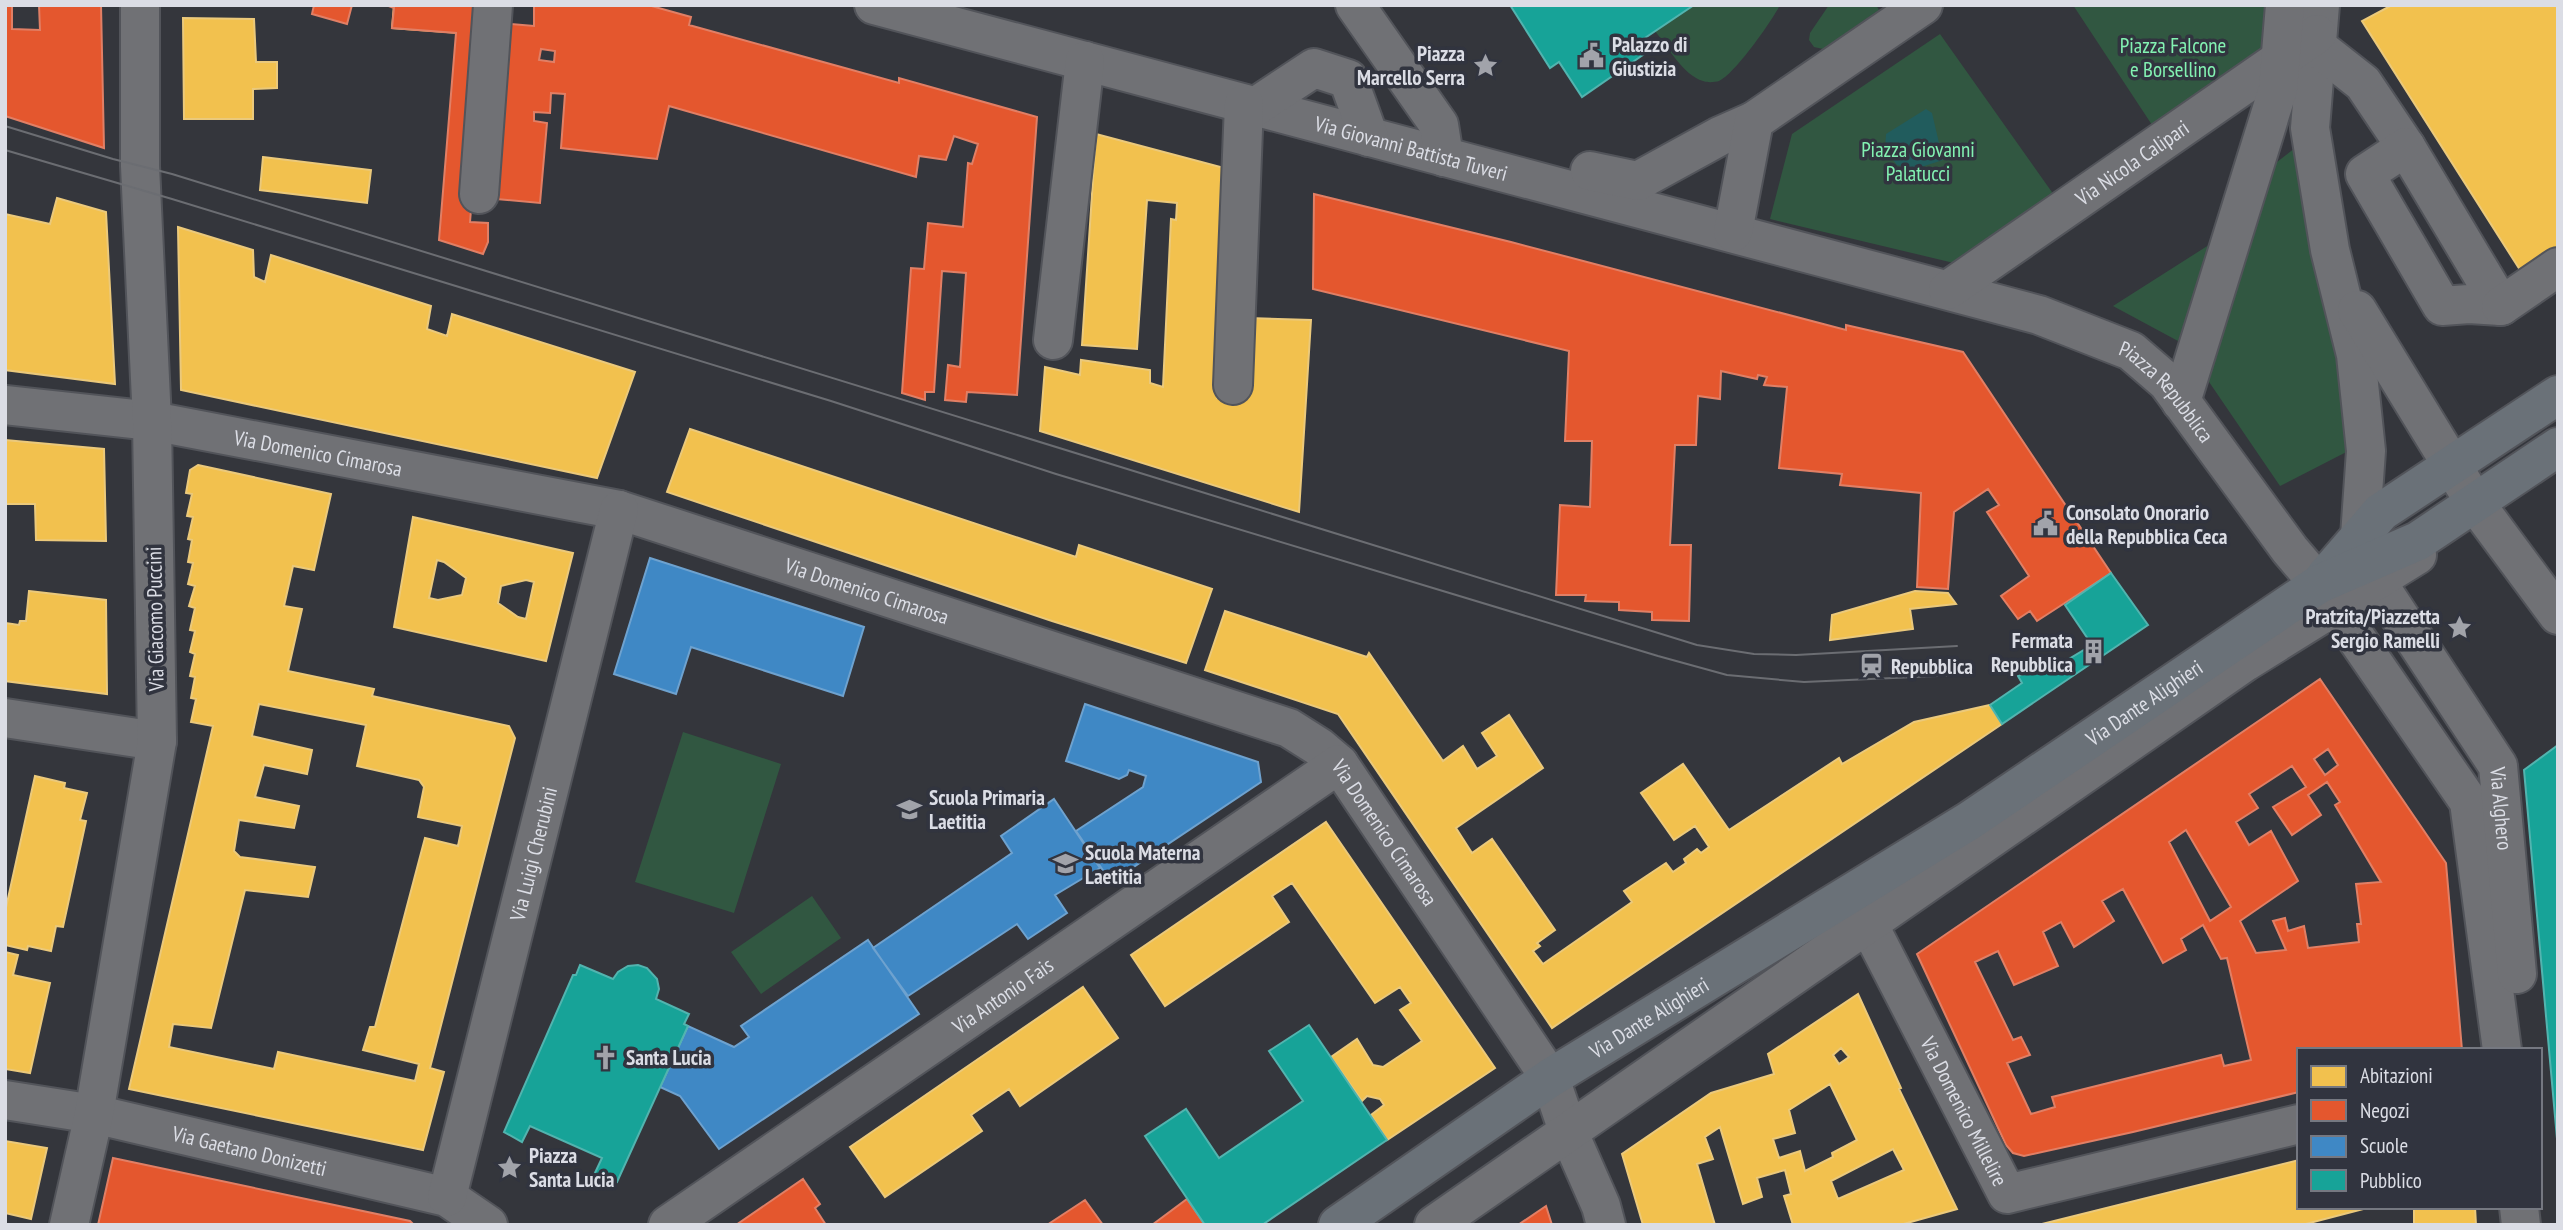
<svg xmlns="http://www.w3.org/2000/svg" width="2563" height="1230" font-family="'PT Sans Narrow',sans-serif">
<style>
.green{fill:#315741}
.water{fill:#215c5d}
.homes{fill:#f2c14e;stroke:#ebc97b;stroke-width:2;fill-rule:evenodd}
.shops{fill:#e4572e;stroke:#e17f65;stroke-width:2;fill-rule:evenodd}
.schools{fill:#3f88c5;stroke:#6ea2cf;stroke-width:2}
.public{fill:#17a398;stroke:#52b4af;stroke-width:2}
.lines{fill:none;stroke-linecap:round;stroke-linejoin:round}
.minor-casing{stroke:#52545a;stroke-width:42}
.major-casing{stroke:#52545a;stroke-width:42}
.minor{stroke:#707175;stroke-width:38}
.major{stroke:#6a7178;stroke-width:38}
.tram{stroke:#6b6d72;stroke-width:2}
.labels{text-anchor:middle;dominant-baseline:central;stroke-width:7;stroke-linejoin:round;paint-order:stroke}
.poi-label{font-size:21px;font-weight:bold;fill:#dbdde5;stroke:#31343f;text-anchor:start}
.park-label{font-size:21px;fill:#83f2b2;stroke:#31343f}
.street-label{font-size:21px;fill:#dbdde5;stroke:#31343f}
</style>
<rect width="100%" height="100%" fill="#34363c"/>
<path class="green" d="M1694,5h86c-8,16 -46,70 -61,76 -4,1 -11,2 -16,0 -20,-6 -35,-34 -48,-50z
M1829,5h47l3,5 -56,39 -9,-2 -5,-7 1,-7z
M2073,5h196l-4,54 -109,72z
M1940,34l114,161 -96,69 -188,-45 22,-85z
M2304,141l56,304 -80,41 -75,-110 59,-204z
M2212,243l-34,98 -65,-35z
M683,732l98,32 -47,149 -99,-31z
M812,896l29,42 -80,56 -30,-42z"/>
<path class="water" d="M1926,109l6,4 11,47 -28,9 -18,-4 -12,-15 1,-16z"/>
<path class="homes" d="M394,5h94l-2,30 -94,-7z
M2392,5h166v242l-38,23 -158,-249z
M183,18l71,1 2,43h21v26l-24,1v30h-69z
M1096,134l132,35 -11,229 28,1 4,-81 62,2 -12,192 -259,-81 5,-64 35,8 1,-15 69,10v13l13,4 8,-168 5,1 1,-17 -30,-3 -10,149 -55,-4z
M263,157l108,13 -4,33 -107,-13z
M57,198l49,14 9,172 -110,-14v-156l45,10z
M178,227l75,23 1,27 11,5 6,-27 160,51 -4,23 20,7 5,-22 183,58 -38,106 -416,-88z
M690,429l386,128 3,-12 133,44 -26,74 -134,-42 -385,-129z
M5,440l99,9 2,92 -70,-1 -1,-36h-30z
M198,465l133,29 -17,76 -21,-4 -9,40 18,3 -14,62 86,18 -2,7 137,30 6,12 -85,330 14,4 -21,78 -294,-61 84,-363 -22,-4 5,-23 -5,-1 4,-21 -5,-1 5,-22 -5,-2 5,-21 -5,-1 5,-22 -6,-2 6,-20 -7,-2 5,-21 -5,-1 4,-22 -4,-1 5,-22 -6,-1 5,-22 -6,-1 4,-23zM259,704l107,21 -9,41 62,14 5,7 -6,30 44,9 -4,20 -33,-8 -50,189h-5l-7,23 56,14 -4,17 -137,-29 -4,17 -105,-22 4,-23 38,4 34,-138 63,7 7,-30 -75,-10 -6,-6 5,-31 55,8 5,-22 -44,-9 9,-32 43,9 5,-24 -60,-14z
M413,517l160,36 -27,108 -152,-34zM437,560l7,2 22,16 -4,17 -24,5 -9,-2zM526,580l8,2 -8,37 -8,-2 -20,-14 3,-17z
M29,591l77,9 1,94 -102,-13v-58l14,2 1,-4h6z
M1915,591l33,2 8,11 -46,5 3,20 -83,11 2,-25z
M1225,611l142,46 2,-4 74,108 20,-15 14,23 20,-13 -15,-23 27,-18 34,53 -87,60 16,25 20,-14 63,91 -18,13 3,3 -7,5 10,13 89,-62 -8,-11 42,-28 7,9 13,-9 -2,-4 13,-10 4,4 8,-6 -14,-21 -21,14 -33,-47 42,-29 46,66 110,-72 3,6 72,-42 76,-17 12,19 -450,304 -214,-314 -133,-44z
M35,776l30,7 -1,5 23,5 -7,27 6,1 -23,106 -7,-1 -5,25 -23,-5 -1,4 -22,-5v-33z
M1326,822l169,246 -108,72 -16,-25 13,-10 -4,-6 -13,-3 -5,5 -31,-44 26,-18 16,26 10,2 39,-26 -22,-31 11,-7 -11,-16 -25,16 -83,-120 -20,13 17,26 -124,84 -34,-51z
M5,952l13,3 -5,20 37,8 -20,90 -25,-4z
M1083,987l35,51 -98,68 -11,-17 -38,26 11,16 -97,66 -35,-50z
M1858,994l43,94 -2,1 58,120 -57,16h-107l-9,-29 7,-2 -6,-24 -28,8 5,19 -19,7 -23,-77 -15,10 8,22 -16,5 18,61h-72l-21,-71 89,-61 63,-19 -6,-20zM1841,1048l8,9 -10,7 -6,-9zM1830,1084l27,56 -25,13 1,4 -28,14 -5,-20 -21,7 -6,-19 22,-6 -6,-23zM1893,1149l11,21 -66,29 -7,-18z
M5,1141l42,7 -16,71 -26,-6z
M2299,1160v47h72l-69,18h-264z
M2414,1207h61l1,18h-62z"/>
<path class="shops" d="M5,5h7v24l28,1 -1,-25h62l3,143 -99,-32z
M314,5h38l-5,19 -35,-10z
M386,5h102l-18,217 18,1v19l-5,12 -44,-14 17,-207 -64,-5 2,-20z
M534,5h114l43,12 -2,8 210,58v-5l138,39 -20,278 -50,-3 -1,10 -21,-2 3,-35 12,2 6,-94 -24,-2 -8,121h-9v8l-23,-7 9,-125 13,1 4,-46 35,4 5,-64 4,1 6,-20 -24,-8 -8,24 -27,-4 -3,21 -247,-71 -12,53 -96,-11 4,-54 -14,-1 -1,20 -16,-1v9l13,2 -7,80 -54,-5 15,-175 33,3zM541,49l14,2 -1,11 -15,-2z
M1314,194l197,48 335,88v-5l117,27 148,221 -74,48 -7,-10 -12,8 -17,-23 28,-20 -42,-64 12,-7 -11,-16 -34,23 -6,77 -31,-2 4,-94 -81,-8 2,-11 -63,-6 8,-81 -23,-2 3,-8 -9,-2 -1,4 -36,-8 -1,28 -22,-3 -2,49h-21l-5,100h21l-2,76 -37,-1v-8l-33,-2v-8l-34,-1 1,-6h-30l4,-90 30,2 2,-66h-27l4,-90 -256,-62z
M2320,679l126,184 16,187h-163v42l-166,40 -109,24 -11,-3 -7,-8 -89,-191zM2328,749l10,16 -13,10 -11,-16zM2292,766l14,21 -33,20 19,28 29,-20 -13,-20 19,-13 13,20 -5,3 46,77 -25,2 5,40h-4l2,18 -51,6 -4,-22 -16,5 -3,-13 -12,3 13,29 -30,3 -16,-32 58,-40 -27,-50 -22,14 -13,-23 22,-14 -9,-14zM2186,830l45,77 -21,14 -41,-79zM2123,889l40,74 23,-13 -5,-11 22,-14 18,34 6,-1 24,102 -27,6 -3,-11 -169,42 3,10 -24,7 -24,-51 23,-8 -9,-18 -8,3 -38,-78 23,-11 16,34 44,-19 -15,-34 18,-10 13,25 40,-26 -12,-20z
M113,1158l297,63 4,4h-316z
M803,1179l17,25 -5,4 11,17h-90z
M1187,1199l18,26h-53z
M1085,1200l18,25h-56z
M1546,1206l6,19h-34z"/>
<path class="schools" d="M650,558l214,69 -21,69 -152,-49 -15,47 -62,-20z
M1085,704l173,58 3,20 -150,100 -35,-51 67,-44 3,-11 -17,-6 -2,5 -8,4 -53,-18z
M1054,799l46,69 -45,27 12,18 -39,26 -11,-15 -109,72 -35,-48 139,-95 -11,-17z
M868,940l51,74 -200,135 -39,-53 -20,-9 28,-61 46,21 15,-10 -8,-11z"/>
<path class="public" d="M1510,5h184l-52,35 8,10 -68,47 -23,-35 -9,6z
M2111,573l37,52 -146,99 -12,-19 32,-22 -4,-7 49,-16 25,-15 -27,-40z
M2558,745v405l-34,-380z
M580,965l33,14 5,-7 10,-6 10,-1 9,3 10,11 2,10 -3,10 33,15 -5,10 4,2 -71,156 -23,-7 8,-17 -72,-32 -8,16 -18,-10 69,-157h3z
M1309,1025l78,115 -125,85h-57l-60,-89 41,-27 33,49 84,-57 -34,-50z"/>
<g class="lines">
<defs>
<g id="minor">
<path id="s1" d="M874,5l1165,310 92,36 36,31 123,168 29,34 150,218 33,248"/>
<path d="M1355,5l84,120 5,32"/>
<path id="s2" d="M2320,5l-10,123 20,122 26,105 10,96 -6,85 5,28 133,202 19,208"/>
<path d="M2316,46l47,37 43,64"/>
<path d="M1255,107l59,-39 34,11 21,58"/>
<path d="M2406,147l95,159 -32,-2 -27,2 -77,-132z"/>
<path d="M1590,171l48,10 82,-45 34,-15"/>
<path d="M479,194l14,-189"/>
<path d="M1733,232l21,-111 169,-116"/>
<path id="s3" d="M1948,290l369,-256"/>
<path d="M2501,306l57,-39"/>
<path d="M2357,310l118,193 83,112"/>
<path d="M1053,340l32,-279"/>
<path d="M1233,385l11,-281"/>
<path d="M2181,402l97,-313 7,-84"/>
<path id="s4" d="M5,405l147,16 467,89 670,218 30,19 20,17 211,314 18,53 33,75 5,19"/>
<path d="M5,718l152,23"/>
<path id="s5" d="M1862,912l145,282 292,-70"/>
<path id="s6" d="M5,1100l89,14 353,83 41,28"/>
<path id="s7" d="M447,1197l172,-687"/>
<path d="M2519,1207l2,18"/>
<path d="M69,1225l25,-111 63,-373 -5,-320 -12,-255v-161"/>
<path id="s8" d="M668,1225l671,-461"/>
<path d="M1434,1225l811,-563 172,-107"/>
</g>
<g id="major">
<path d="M2325,577l56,-65 177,-117"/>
<path id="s9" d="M1338,1225l212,-147 419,-257 350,-237 99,-43 140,-94"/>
</g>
</defs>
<use href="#minor" class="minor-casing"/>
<use href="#major" class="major-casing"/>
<use href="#minor" class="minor"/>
<use href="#major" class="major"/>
<path class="tram" d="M5,126l108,33 59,15 1525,471 57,9 42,1 161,-9
M5,150l167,49 659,202 225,73 602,182 69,19 77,7 156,-7"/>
</g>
<defs>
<symbol id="civic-bare" viewBox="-9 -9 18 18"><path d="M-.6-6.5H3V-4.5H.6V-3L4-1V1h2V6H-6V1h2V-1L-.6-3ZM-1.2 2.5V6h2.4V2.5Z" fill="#a1a3aa" stroke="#31343f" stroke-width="2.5" paint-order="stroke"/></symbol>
<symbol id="sight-bare" viewBox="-9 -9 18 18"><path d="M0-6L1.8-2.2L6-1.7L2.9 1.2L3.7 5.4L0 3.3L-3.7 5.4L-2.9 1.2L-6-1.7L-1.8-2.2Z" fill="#a1a3aa" stroke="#31343f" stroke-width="2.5" paint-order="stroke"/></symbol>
<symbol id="building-bare" viewBox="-9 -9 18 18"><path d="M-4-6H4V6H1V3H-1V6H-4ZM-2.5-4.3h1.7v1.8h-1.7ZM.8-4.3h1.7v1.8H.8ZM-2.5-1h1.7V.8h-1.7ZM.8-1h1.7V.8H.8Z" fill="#a1a3aa" stroke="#31343f" stroke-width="2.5" paint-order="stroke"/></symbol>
<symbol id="station-bare" viewBox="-9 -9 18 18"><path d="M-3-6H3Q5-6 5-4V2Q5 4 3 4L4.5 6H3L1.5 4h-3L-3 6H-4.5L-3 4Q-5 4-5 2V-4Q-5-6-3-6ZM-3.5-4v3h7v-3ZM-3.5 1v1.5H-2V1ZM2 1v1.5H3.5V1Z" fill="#a1a3aa" stroke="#31343f" stroke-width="2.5" paint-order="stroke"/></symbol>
<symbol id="school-bare" viewBox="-9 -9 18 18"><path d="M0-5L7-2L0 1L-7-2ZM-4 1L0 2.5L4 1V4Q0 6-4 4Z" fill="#a1a3aa" stroke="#31343f" stroke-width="2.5" paint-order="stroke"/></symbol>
<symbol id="church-bare" viewBox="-9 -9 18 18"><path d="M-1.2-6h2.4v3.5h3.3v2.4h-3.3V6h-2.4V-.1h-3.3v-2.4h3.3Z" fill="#a1a3aa" stroke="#31343f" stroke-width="2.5" paint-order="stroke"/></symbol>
</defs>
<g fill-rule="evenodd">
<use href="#civic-bare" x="1574" y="38" width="35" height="35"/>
<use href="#sight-bare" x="1468" y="48" width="35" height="35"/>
<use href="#civic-bare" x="2028" y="506" width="35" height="35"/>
<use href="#sight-bare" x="2442" y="610" width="35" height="35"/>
<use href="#building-bare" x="2076" y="634" width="35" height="35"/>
<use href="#station-bare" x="1854" y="648" width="35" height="35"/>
<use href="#school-bare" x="892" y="792" width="35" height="35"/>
<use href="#school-bare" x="1048" y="846" width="35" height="35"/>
<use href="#church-bare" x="588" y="1040" width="35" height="35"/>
<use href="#sight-bare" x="492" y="1150" width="35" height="35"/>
</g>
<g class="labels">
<g class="poi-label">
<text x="1612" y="44">Palazzo di<tspan x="1612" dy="24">Giustizia</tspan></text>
<text x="1465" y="53" text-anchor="end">Piazza<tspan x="1465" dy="24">Marcello Serra</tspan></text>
<text x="2066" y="512">Consolato Onorario<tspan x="2066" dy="24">della Repubblica Ceca</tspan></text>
<text x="2440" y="616" text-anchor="end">Pratzita/Piazzetta<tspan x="2440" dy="24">Sergio Ramelli</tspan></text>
<text x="2073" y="640" text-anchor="end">Fermata<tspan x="2073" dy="24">Repubblica</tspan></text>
<text x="1891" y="666">Repubblica</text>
<text x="929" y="797">Scuola Primaria<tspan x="929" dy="24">Laetitia</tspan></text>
<text x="1085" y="852">Scuola Materna<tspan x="1085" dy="24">Laetitia</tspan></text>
<text x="626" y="1057">Santa Lucia</text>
<text x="529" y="1155">Piazza<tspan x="529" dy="24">Santa Lucia</tspan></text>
</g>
<g class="park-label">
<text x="2173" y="45">Piazza Falcone<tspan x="2173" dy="24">e Borsellino</tspan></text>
<text x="1918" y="149">Piazza Giovanni<tspan x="1918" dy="24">Palatucci</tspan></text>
</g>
<g class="street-label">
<text stroke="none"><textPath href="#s1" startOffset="556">Via Giovanni Battista Tuveri</textPath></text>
<text stroke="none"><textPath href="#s3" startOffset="224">Via Nicola Calipari</textPath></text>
<text stroke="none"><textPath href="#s1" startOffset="1358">Piazza Repubblica</textPath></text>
<text stroke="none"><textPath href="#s4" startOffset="317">Via Domenico Cimarosa</textPath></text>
<text stroke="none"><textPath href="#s4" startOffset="884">Via Domenico Cimarosa</textPath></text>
<text transform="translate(155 619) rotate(-91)">Via Giacomo Puccini</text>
<text stroke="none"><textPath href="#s9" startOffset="961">Via Dante Alighieri</textPath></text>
<text stroke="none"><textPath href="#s2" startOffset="850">Via Alghero</textPath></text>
<text stroke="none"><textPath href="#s4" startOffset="1472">Via Domenico Cimarosa</textPath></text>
<text stroke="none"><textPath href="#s7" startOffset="354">Via Luigi Cherubini</textPath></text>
<text stroke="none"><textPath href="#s8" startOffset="406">Via Antonio Fais</textPath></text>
<text stroke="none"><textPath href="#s9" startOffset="374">Via Dante Alighieri</textPath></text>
<text stroke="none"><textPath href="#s5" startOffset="224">Via Domenico Millelire</textPath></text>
<text stroke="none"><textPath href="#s6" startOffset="250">Via Gaetano Donizetti</textPath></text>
</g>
</g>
<rect width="2563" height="1230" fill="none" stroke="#dbdde5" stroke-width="14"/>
<rect x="2297" y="1048" width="245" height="161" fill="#31343f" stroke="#757881" stroke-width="2"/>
<rect x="2311" y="1066" width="35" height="21" fill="#f2c14e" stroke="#757881" stroke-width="2"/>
<text x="2360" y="1083" font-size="21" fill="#dbdde5">Abitazioni</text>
<rect x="2311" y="1100" width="35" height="21" fill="#e4572e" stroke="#757881" stroke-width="2"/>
<text x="2360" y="1118" font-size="21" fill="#dbdde5">Negozi</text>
<rect x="2311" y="1136" width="35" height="21" fill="#3f88c5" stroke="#757881" stroke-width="2"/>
<text x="2360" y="1153" font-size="21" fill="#dbdde5">Scuole</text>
<rect x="2311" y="1170" width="35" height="21" fill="#17a398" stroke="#757881" stroke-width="2"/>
<text x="2360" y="1188" font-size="21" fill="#dbdde5">Pubblico</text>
</svg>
